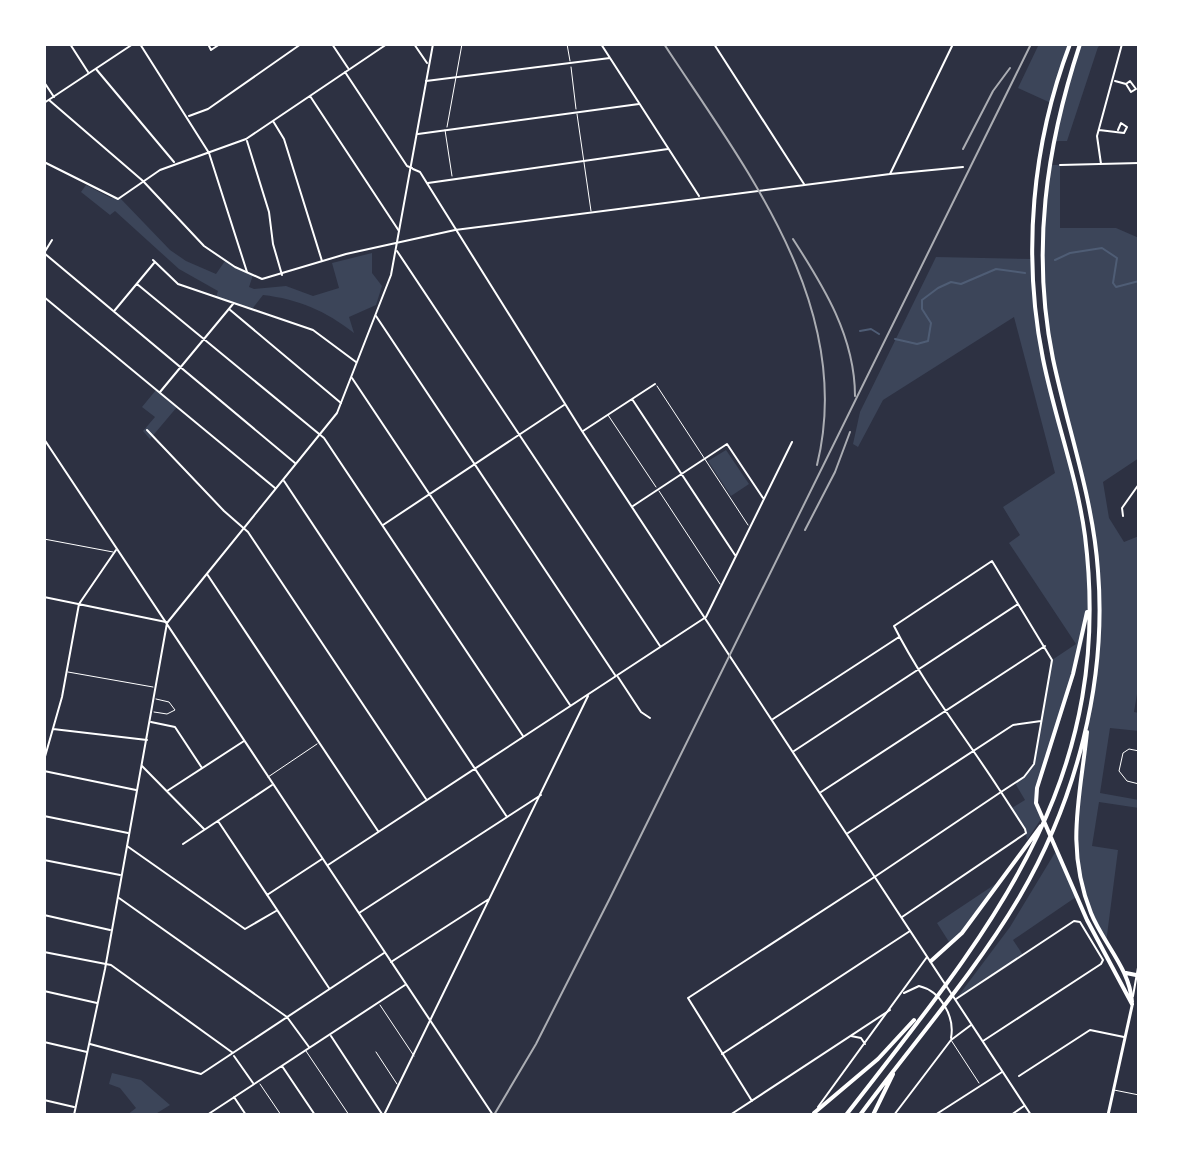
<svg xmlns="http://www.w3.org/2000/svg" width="1183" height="1159" font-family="Quicksand,sans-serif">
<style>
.green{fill:#3c4559}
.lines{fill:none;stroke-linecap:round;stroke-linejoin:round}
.stream{stroke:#4f5d75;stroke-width:2}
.service{stroke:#fff;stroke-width:1}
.minor{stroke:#fff;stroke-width:2}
.tertiary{stroke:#fff;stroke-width:2}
.primary{stroke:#fff;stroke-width:3}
.motorway{stroke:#fff;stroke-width:4}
.rail{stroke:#abadb3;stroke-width:2}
</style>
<rect width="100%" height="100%" fill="#2d3142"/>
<path class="green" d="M1039,44h31l-19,59 -33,-15z
M1080,44h23l-5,3 -31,94h-14z
M1048,165h12v63h56l23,10v220l-36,24 6,36 15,24 15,-6v146l-5,30 5,1v18l-29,-3 -10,65 39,7v8l-40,-6 -7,44 26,4 -12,93c-13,-27 -26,-56 -30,-86 -5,-35 4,-68 9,-103 8,-58 14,-116 14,-175 -1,-76 -32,-147 -46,-220 -12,-64 -13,-130 -5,-194z
M86,185l25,13h9l50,52 16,11 30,13 9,-13 28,14 -4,12 5,2 32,-3 27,10 26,-8 -7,-25 40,-10v20l10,13 -6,19 -27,12 5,16c-28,-22 -56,-34 -91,-38l-11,14 -36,-12 2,-6 -39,-22 -64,-58 -5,4 -29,-23z
M936,257l96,2c4,116 56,222 57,338 0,51 -38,148 -54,201l6,21 -14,21 -2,-11 -13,-21 13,-8 -10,-17 15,-12 5,-12 17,-99 24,-16 -67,-101 11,-8 -17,-28 52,-34 -41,-156 -131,83 -25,47 -5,-3 7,-32z
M156,390l21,17 -27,32 -7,-8 12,-14 -13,-10z
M726,450l23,34 -18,12 -23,-35z
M1056,851l20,46 -63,43 10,15 -67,44 54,-72z
M997,883l2,3 -48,59 -14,-22z
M112,1073l29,7 29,25 -16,10h-27l9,-7 -16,-20 -11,-4z"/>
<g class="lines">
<path class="stream" d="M1055,260l15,-7 32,-5 15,10 -4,25 3,4 23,-6
M860,331l11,-2 8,5
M895,339l22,5 11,-3 3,-18 -9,-14v-9l16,-12 13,-6 10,2 35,-15 29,4"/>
<path class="service" d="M567,44l3,17
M571,67l5,42
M577,114l14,97
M447,127l15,-83
M445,130l7,46
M657,386l91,139
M608,415l48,72
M659,491l61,93
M44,539l69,13
M68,672l85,15
M154,712l13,2 8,-4 -6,-8 -13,-3
M1139,751l-10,-2 -6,4 -4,18 8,10 12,3
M268,777l49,-33
M380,1005l34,51
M951,1040l28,43
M306,1051l43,64
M376,1052l21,32
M260,1084l21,31
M1114,1090l25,5"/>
<path class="minor" d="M70,44l18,28
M140,44l69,109 38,119
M208,44l3,6 9,-6
M332,44l16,24
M601,44l98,152
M714,44l90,140
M96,69l78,93
M345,72l62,94 5,2
M426,81l184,-23
M1115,81l11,3 4,-3 6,8 -5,3 -5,-8
M44,82l10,15
M310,96l89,135
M189,116l19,-7 93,-65
M273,121l11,18 38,122
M1099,130l25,3 3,-6 -6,-4 -3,7
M418,134l221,-30
M247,141l22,71 4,32 9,31
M44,162l74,37 42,-29 86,-31 141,-95
M1101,164l-4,-28 25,-92
M1060,165l79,-2
M890,174l73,-7
M428,183l240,-34
M397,251l263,395
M44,253l251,210
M44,253l8,-13
M153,260l25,24 135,46 43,32
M137,284l187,154 199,298
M44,297l231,191
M229,309l112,94
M115,310l39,-47
M376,316l239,359
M352,378l218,327
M160,392l73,-88
M632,399l103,156
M147,430l77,81 24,21 178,267
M583,431l72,-47
M284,481l223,336
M633,506l94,-62 36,54
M1123,516l-1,-8 17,-24
M383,525l181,-120
M207,574l171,257
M44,597l122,25
M618,677l23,35 9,6
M773,719l126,-82
M151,722l24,5 27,41
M53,729l94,11
M794,751l224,-147
M44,760l18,-63 17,-93 37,-54
M142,766l62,63
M44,771l92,19
M167,791l77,-50
M821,792l224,-146
M44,816l84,17
M218,821l111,167
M848,833l165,-108 28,-4
M183,844l89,-59
M127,846l118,83 31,-18
M44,860l76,15
M328,865l378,-248 86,-175
M267,895l55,-36
M119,898l168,119 22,30
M359,913l182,-118
M44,915l66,15
M44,952l67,13 122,88
M391,962l98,-63
M44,991l53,12
M956,999l118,-78 6,1 23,38 -2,4 -118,77
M331,1036l51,78
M44,1042l43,10
M90,1044l111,30 183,-121
M722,1054l188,-123
M234,1056l19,27
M282,1066l33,49
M1019,1076l71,-46 34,7
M234,1097l12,18
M44,1100l30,7
M752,1101l-64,-103 188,-122 122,-82 3,-2 23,-15 10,-13 18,-104 -60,-99 -98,65c28,56 70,109 105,163l2,3 24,37 1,4 -124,84
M207,1115l198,-130
M384,1115l204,-419
M730,1115l160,-105
M935,1115l67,-43
M1011,1115l13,-9"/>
<path class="tertiary" d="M414,44l13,19
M415,45h17
M49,100l94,81 61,65 31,21 27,12 84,-25 109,-24 435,-56 63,-130
M44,103l89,-59
M413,169l7,3 162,259 449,684
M44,439l449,676
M904,993l15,-7c22,5 36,31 32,52
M1133,996l6,-34
M851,1036l10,2 4,6
M818,1107l109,-150
M74,1115l31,-146 62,-346 170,-210 54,-138 42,-231
M894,1115l57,-75 20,-15"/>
<path class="primary" d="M1108,1115l24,-109"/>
<path class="motorway" d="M1087,612l-14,62 -36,114 -1,15 51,117 45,84
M1087,732c-7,67 -22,115 4,181 12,30 39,56 41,89
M931,961l31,-28 79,-107
M1126,973l10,2
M814,1113l64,-54 36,-39
M846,1115c142,-183 270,-330 239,-579 -8,-60 -30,-117 -42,-177 -21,-104 -11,-215 27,-315
M860,1115c53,-72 115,-142 160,-219 56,-96 87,-214 78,-325 -5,-73 -30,-141 -45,-212 -22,-108 -7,-212 27,-315
M873,1115l20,-41"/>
<path class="rail" d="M664,44c81,124 192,263 153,421
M963,149l30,-58 17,-23
M793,239c31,48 62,98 62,157
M805,530l30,-58 15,-40
M494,1115l42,-71 74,-146 421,-854"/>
</g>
<rect width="1183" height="1159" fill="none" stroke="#ffffff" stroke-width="92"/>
</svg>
